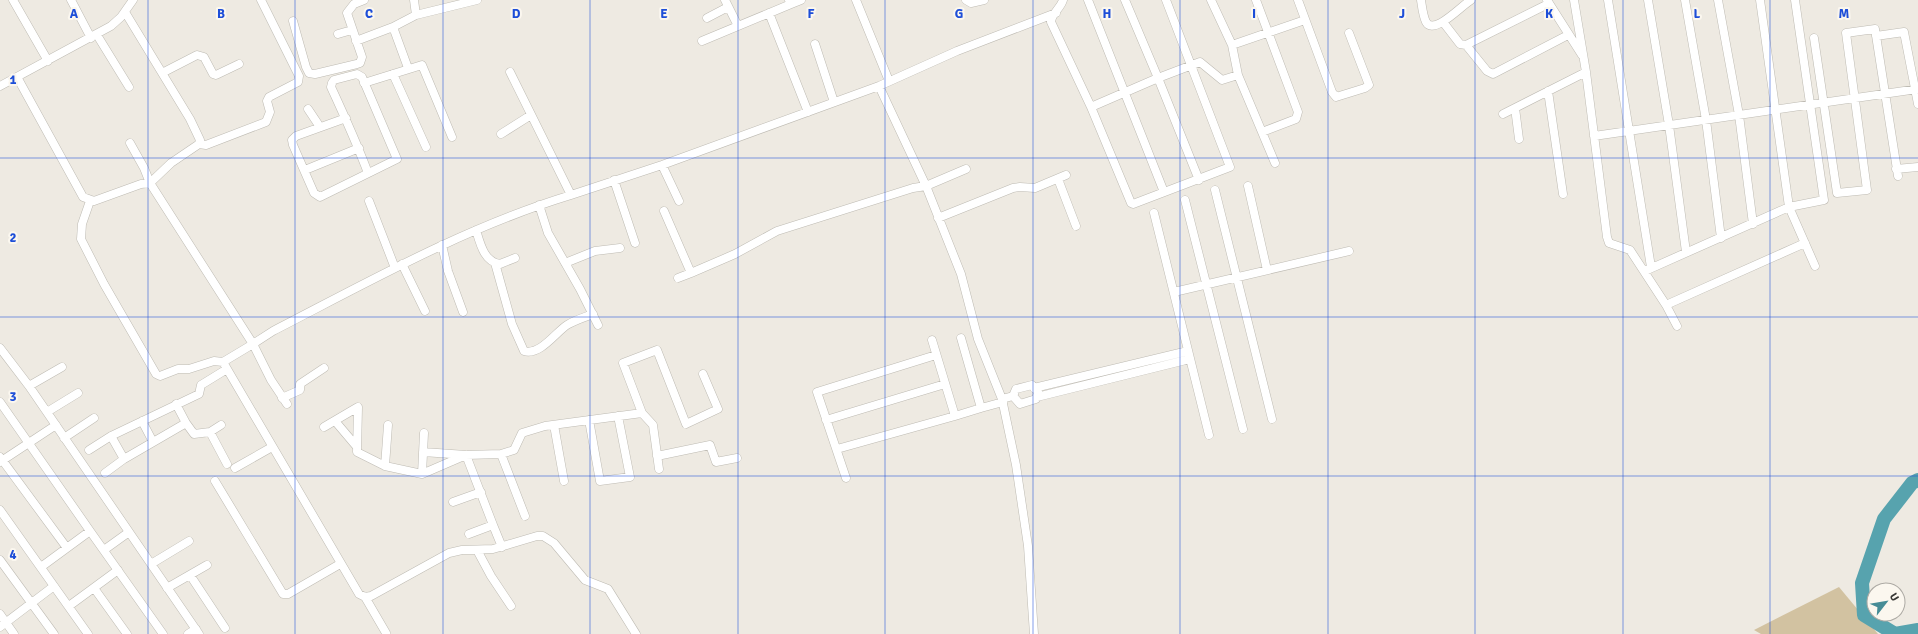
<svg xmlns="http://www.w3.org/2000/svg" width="1918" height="634" font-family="Signika,sans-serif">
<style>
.green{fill:#d2c2a1}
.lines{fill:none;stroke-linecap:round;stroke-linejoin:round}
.river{stroke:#57a3ae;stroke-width:14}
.minor-casing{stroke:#bebbb3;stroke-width:9}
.minor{stroke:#fff;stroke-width:8}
.grid{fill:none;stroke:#1d4ed8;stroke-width:1;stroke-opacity:0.55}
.grid-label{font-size:13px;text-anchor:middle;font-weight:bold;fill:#1d4ed8;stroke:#fbf7ef;stroke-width:4;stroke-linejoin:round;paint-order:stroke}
</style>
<rect width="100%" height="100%" fill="#eeeae2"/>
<path class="green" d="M1839,587l39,47h-117l-7,-4z"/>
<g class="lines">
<path class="river" d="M1918,480l-6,3 -28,36 -22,64 2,32 31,19 23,-4"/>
<defs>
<path id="minor" d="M13,0l35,61
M71,0l20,38
M725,0l13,26
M856,0l33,81
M966,0l5,3 13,-3
M1063,0c-2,8 -12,14 -12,22l40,85
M1088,0l76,192
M1125,0l33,78 -67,29 40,96 2,1 97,-37 -64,-167
M1211,0l21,45 6,30 37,88
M1256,0l42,112 -2,7 -34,13
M1298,0l34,92 4,5 29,-9 4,-3 -20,-52
M1421,0c1,7 2,16 5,22 8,14 36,-17 45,-22
M1547,0l35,55
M1574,0l12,72 21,165 2,6 21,7 36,55 11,21
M1608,0l43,267
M1648,0l21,125 17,127
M1685,0l21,120 15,118
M1718,0l21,115 14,109
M1760,0l29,207 26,59
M791,4l10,-4
M1548,4l-82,41 21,26 6,3 75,-39
M125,12l65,107 10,21 -1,4 -28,19 -21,20 -6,-15 -14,-25
M769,13l39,99
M416,15l61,-15
M707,18l21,-11
M293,21l13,46 3,6 6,1 42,-10 3,-1 2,-6 -15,-44 7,-9 10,-4
M1443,22l17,22 6,1
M338,34l14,-4
M97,35l32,52
M1876,36l28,-4 14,72
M1814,38l23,155 30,-3 -21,-157 29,-4 23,147
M356,41l37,-14
M702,41l89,-37 -2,-4
M815,44l19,58
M1232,45l73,-25
M408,68l-15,-41 23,-12 -2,-15
M510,72l61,123 91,-30 217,-79 78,-35 99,-38
M162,73l35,-18 7,2 9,17 3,1 23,-11
M393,74l33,73
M17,77l66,120 11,4 47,-17 9,-1 103,161 -30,18 136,232 6,3 6,-1 78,-43 13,-3 31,-1 44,-13h6l11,7 31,37 23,9 28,45
M364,83l58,-18 30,72
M0,86l111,-60 10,-9 12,-17
M879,86l47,100 35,88 17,65 24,60 14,66 12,81 6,88
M1548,91l15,103
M1515,108l4,31
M308,109l12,18
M1503,114l83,-42
M346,118l-50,18 -4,4 1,5 21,48 6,4 77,-38 -35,-82 -5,-3 -23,6 -2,3 -1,4c13,28 26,57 37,86
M501,134l30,-19
M1594,136l324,-47
M199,144l7,1 60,-23 4,-10 -3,-11 2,-4 29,-15 1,-6 -38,-76
M662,165l17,36
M1896,169l22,-2
M305,170l54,-22
M1058,179l18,47
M614,180l21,63
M1199,180l-41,-102 42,-16 22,18 16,-5
M1248,186l19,84
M1215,190l57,229
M1185,200l58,229
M90,201l-8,23 -1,15 23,45 52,90 4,2 18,-7h11l25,-8 9,1
M369,201l26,67
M539,205l9,28 32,56 18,36
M664,211l27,62 44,-19 42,-23 136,-43 13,-2 40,-17
M1154,213l55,222
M938,218l75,-30 7,-1 15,1 31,-13
M476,230c4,13 8,32 24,34l15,-6
M442,245l6,26 15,41
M495,263l17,61 12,27c16,5 32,-19 43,-26 8,-5 18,-8 26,-11
M565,263l30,-12 25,-3
M402,264l23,47
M1645,271l144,-64 35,-7 -29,-200
M678,278l13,-5
M1174,292l175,-41
M1666,305l139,-62
M961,338l20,70 22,-6
M932,340l23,76 26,-8
M0,348l29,38 170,248
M29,386l33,-19
M1034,388l154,-37
M1037,397l153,-38
M282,398l18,-8v-6l24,-16
M1002,399l11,-3 3,-7 16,-4 6,7 -2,7 -16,5 -7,-8
M0,402l90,129
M176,404l10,19 8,11 16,-2 11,-7
M287,404l-16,-24 -18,-36 20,-13c97,-50 193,-104 298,-136
M47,412l31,-19
M642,413l-19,-50 34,-13 29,74 32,-15 -15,-35
M589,420l11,61 30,-4 -12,-61
M826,420l119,-36
M142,421l11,21
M335,421l22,26
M388,425l-3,41 37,8
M554,425l10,56
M324,427l34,-20 -1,45 28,14
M210,432l17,32
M424,433l-2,41 44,-19 27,70
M111,436l13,23
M64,438l30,-20
M837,449l118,-33
M89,450l22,-14 88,-42 2,-9 26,-16
M423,452l43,3 35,-1 24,62
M501,454l13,-4 8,-17 23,-7 97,-13 11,12 6,44
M657,456l53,-11 6,17 21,-4
M0,457l67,91
M0,462l56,-37
M235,468l37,-21
M105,473l19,-14 62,-36
M846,478l-29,-86 119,-37
M215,481l68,113h5l52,-30
M453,502l28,-10
M0,510l88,124
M469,534l24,-9 9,22
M104,550l25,-18
M477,550l14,26 20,30
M0,560l54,74
M151,564l38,-23
M41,567l49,-36 73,103
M190,575l35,53
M94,588l33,46
M167,588l40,-23
M365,597l21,36
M69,606l49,-36
M0,614l14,20
M0,627l54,-41
M188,634l8,-5"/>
</defs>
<use href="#minor" class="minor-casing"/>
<use href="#minor" class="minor"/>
</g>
<path class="grid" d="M148,0v634M295,0v634M443,0v634M590,0v634M738,0v634M885,0v634M1033,0v634M1180,0v634M1328,0v634M1475,0v634M1623,0v634M1770,0v634M0,158h1918M0,317h1918M0,476h1918"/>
<g class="grid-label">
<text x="74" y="18">A</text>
<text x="221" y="18">B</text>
<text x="369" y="18">C</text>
<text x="516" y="18">D</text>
<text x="664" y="18">E</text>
<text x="811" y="18">F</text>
<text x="959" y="18">G</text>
<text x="1107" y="18">H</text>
<text x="1254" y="18">I</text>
<text x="1402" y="18">J</text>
<text x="1549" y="18">K</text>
<text x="1697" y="18">L</text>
<text x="1844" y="18">M</text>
<text x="13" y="84">1</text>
<text x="13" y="242">2</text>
<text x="13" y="401">3</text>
<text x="13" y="559">4</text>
</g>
<g transform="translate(1886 602) rotate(59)"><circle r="19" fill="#fbf7ef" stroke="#adaaa4"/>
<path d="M0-3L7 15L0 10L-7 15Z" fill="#468c96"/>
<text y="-6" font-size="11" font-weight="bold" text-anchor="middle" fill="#383734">U</text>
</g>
</svg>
